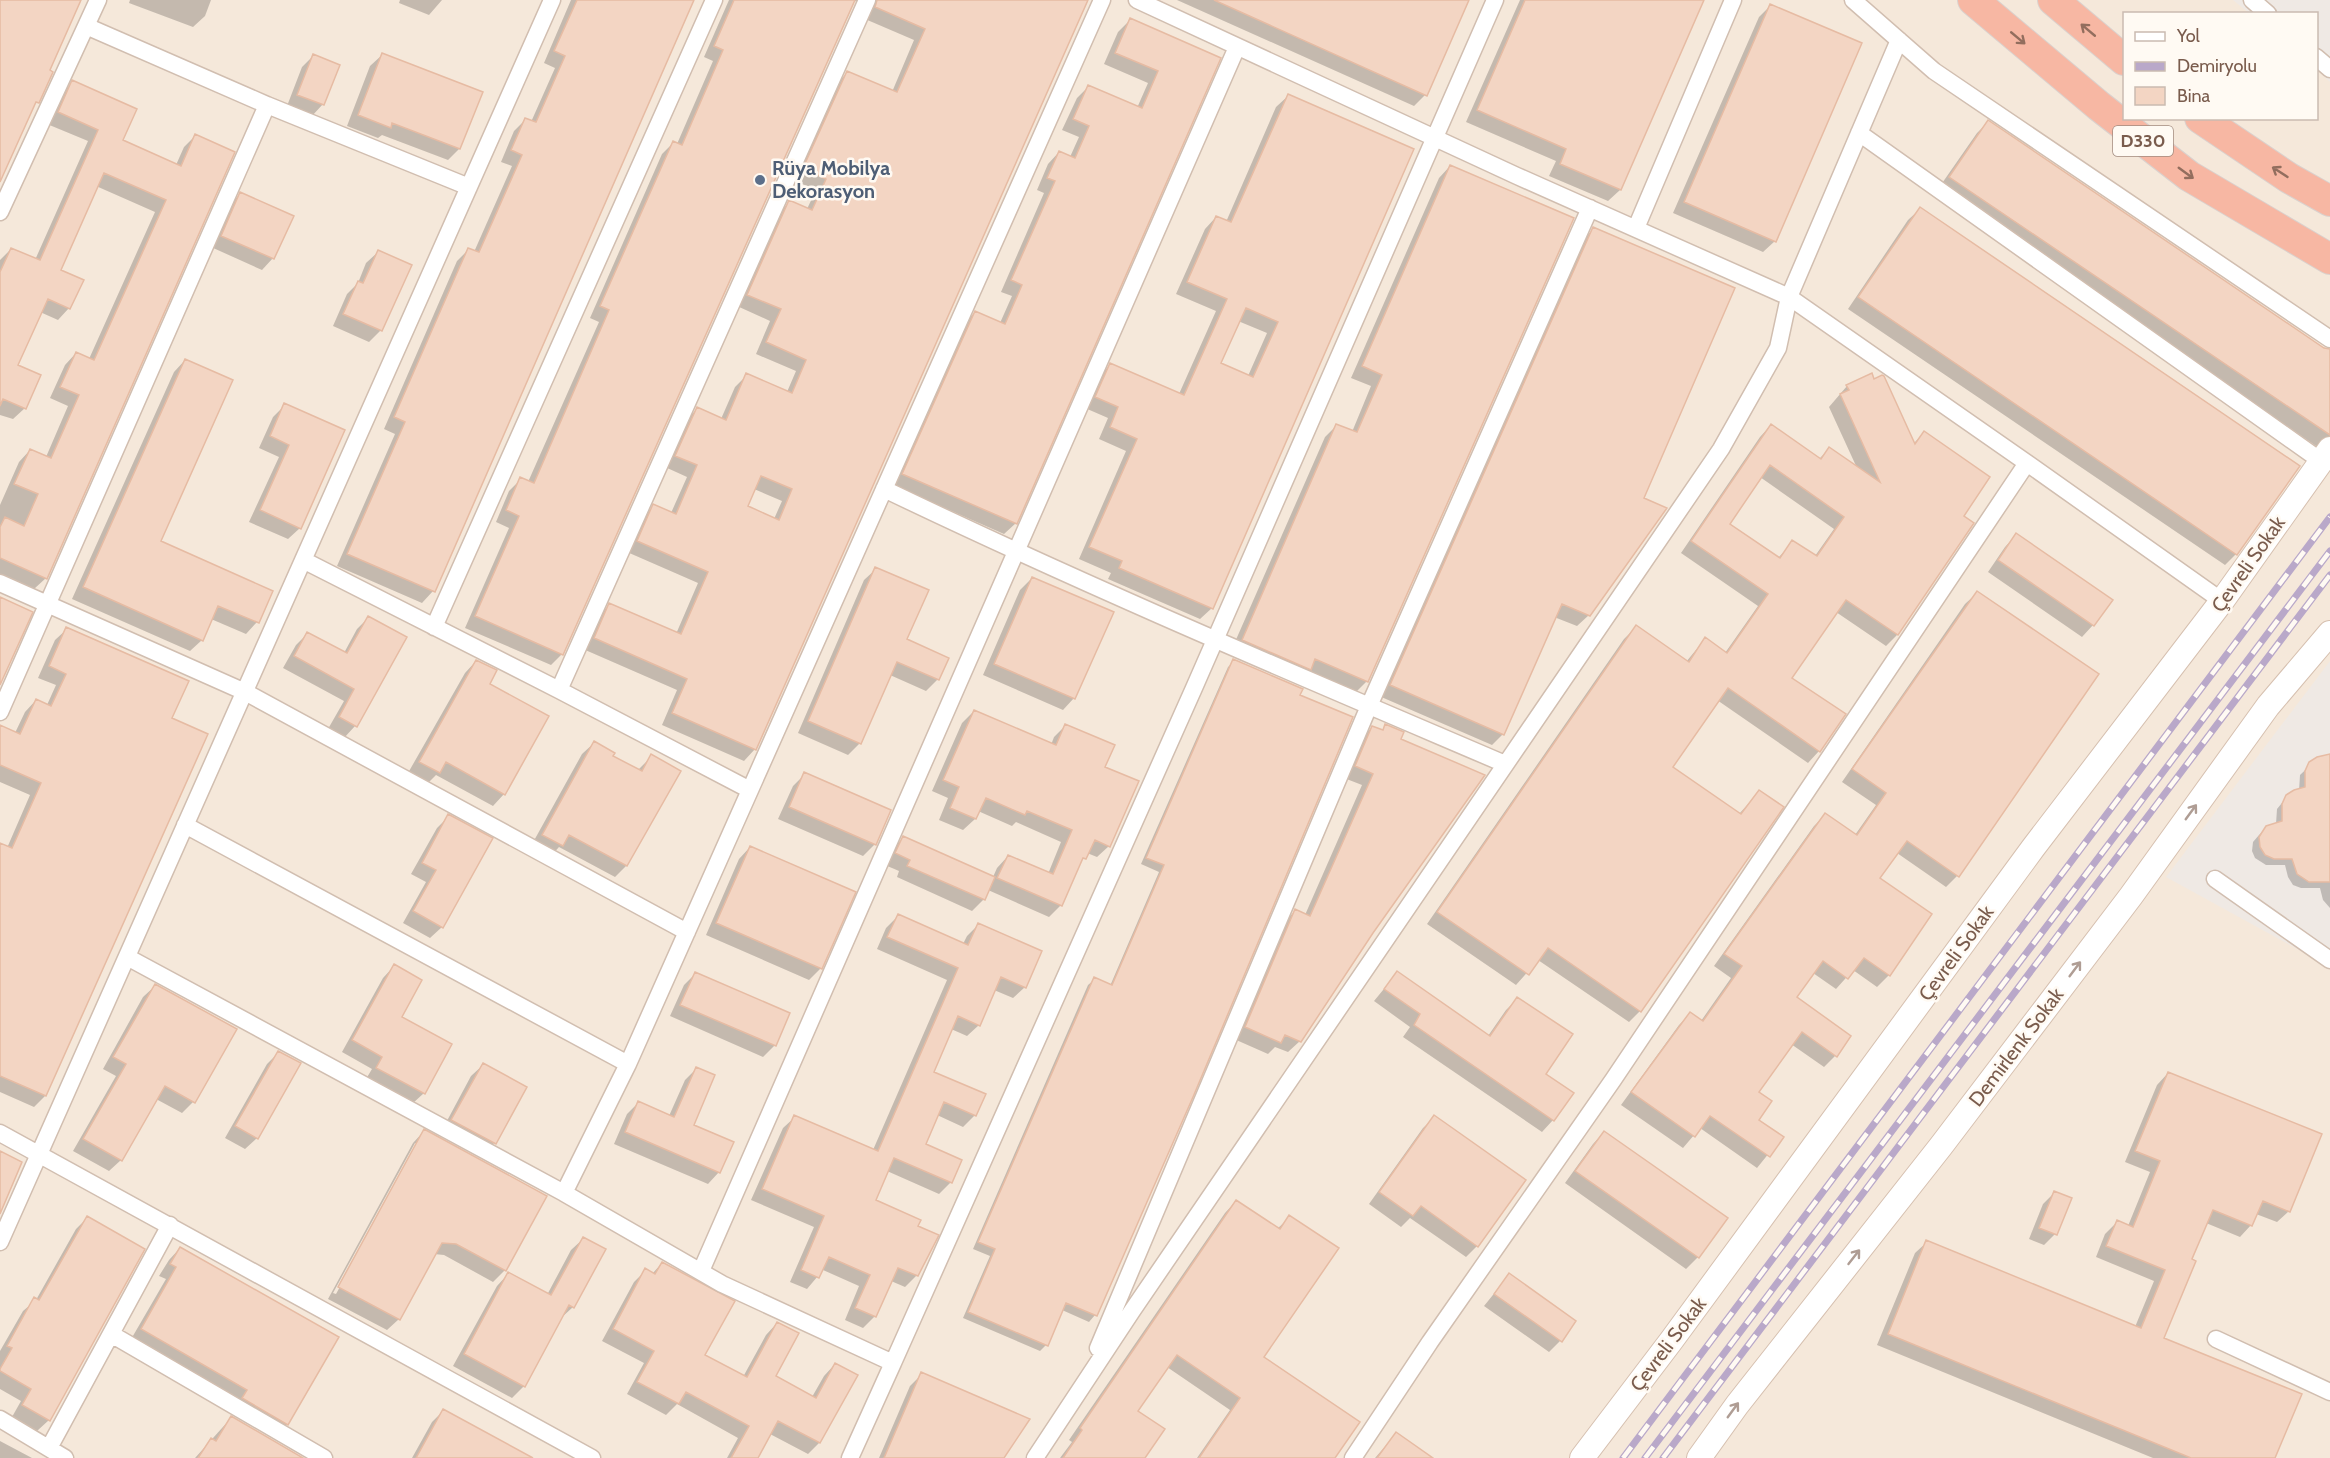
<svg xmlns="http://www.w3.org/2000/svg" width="2330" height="1458" font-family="Cabin,sans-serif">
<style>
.residential{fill:#f5e8da;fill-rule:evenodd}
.industrial{fill:#efe9e4}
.shadow{fill:#0003;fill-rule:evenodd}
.building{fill:#f3d5c3;stroke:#e6bba3;stroke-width:1.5;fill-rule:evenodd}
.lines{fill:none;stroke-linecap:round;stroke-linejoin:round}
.street-casing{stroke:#d1beb0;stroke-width:19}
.secondary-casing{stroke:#d6c0b0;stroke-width:26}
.highway-casing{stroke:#dad1cd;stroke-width:32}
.street{stroke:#fff;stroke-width:16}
.secondary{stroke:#fff;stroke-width:24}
.highway{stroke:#f7b7a3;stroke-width:30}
.rail-casing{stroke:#b9a8c9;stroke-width:7}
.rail{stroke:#fffaf3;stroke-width:4.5;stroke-dasharray:14;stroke-linecap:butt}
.oneway{stroke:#936e5e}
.oneway2{stroke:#af9d94}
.service-dot{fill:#5c6f8a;stroke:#fffaf3;stroke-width:2}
.labels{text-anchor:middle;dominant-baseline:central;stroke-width:5;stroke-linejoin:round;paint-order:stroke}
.shield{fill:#fffaf3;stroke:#a28b7f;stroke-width:1.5}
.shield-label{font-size:18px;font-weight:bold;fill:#7a5c4d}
.service-label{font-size:20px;font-weight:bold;fill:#4e5e75;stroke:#fffaf3;text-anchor:start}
.street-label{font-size:20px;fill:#7a5c4d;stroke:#fffaf3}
</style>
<rect width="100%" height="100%" fill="#fdf6ec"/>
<path class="residential" d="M0,0h2330v1458h-2330zM2124,14h192v104h-192z"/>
<path class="industrial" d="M2233,0h97v82l-13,-12 -1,-56 -67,-1z
M2330,661v306l-164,-90z"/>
<path class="shadow" d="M130,0h81l-6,16 -12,11 -64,-24z
M400,0h42l-13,15 -30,-12z
M571,0h121l-259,591 -11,12 -85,-37 58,-132 -11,-5 73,-168 12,-12 5,3 38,-86 -11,-4 13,-31 11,-11 6,2 24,-54 -11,-5z
M729,0h354l-328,749 -11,12 -82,-36 15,-35 -94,-41 15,-32 11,-12 67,29 22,-51 -71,-31 15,-35 12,-11 17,7 16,-36 -22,-10 21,-47 11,-11 24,10 14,-32 12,-12 40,17 9,-21 -40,-17 14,-33 -33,-15 41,-93 12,-11 17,7 9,-19 -23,-10 43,-96 11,-11 45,19 22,-52 -49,-21 -5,-17 -6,-1 -292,653 -11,11 -86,-37 44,-100 -13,-6 13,-31 12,-12 7,3 71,-160 -9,-4 72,-164 11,-11 4,1 36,-83 -9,-4zM754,489l28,12 -8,18 -28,-12z
M1177,0h290l-42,95 -11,11z
M1520,0h182l-82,190 -12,11 -59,-25 7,-15 -90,-39z
M1771,5l4,236 -12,11 -90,-39 86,-196z
M1130,20l89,38 -203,465 -12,11 -112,-49 72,-161 11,-12 25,11 12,-27 -11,-4 43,-99 -7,-3 11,-26 11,-12 11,5 9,-20 -17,-7 15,-32 11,-11 49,21 11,-25 -44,-19 14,-32z
M382,55l77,94 -11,11 -66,-25 -4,3 -31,-12 23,-60z
M313,56l10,48 -11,12 -25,-10 15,-39z
M73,82l48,59 55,24 8,-18 11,-11 -149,442 -12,11 -34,-15v-69l19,-43 11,-12 16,7 22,-51 -18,-8 15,-33 11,-12 13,6 66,-147 -59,-26 -37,85 10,37 -11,12 -18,-8 -24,54 9,42 -12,11 -13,-4v-155l11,-11 24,11 53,-119 -41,-17 14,-30z
M1288,96l124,54 -200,458 -12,11 -92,-40 3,-6 -32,-14 47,-108 -27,-12 9,-21 -23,-10 14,-32 12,-12 68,30 37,-83 -40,-17 29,-65 11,-12 10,5 50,-115zM1238,321l29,12 -19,43 -28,-12z
M1988,122l336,227h6v88l-10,9h-4l-378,-257 39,-56z
M1450,166l-83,515 -12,12 -124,-42 94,-214 12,-12 15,7 19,-46 -20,-8 88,-200z
M240,194l33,64 -11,12 -51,-23 18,-42z
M1920,209l316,345 -11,11 -377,-256 60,-89z
M1594,229l-5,386 -12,11 -23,-9 -51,117 -11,11 -113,-49 203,-456z
M378,252l3,78 -12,12 -36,-16 14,-32 11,-11 8,-20z
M185,360l-26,182 112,49 -14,31 -11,12 -35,-15 -9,21 -12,11 -118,-52 102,-227z
M1847,386l66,58 11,-11 38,83 10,7 -75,112 -11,11 -50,-34 -46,66 29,73 -11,12 -91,-63 -46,67 68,47 20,-22 -119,219 -11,11 -91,-62 -22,25 -89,-61 197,-285 12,-12 50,35 19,-23 20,14 33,-47 -77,-53 79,-116 11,-12 48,34 10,-10 28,19 -28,-61zM1760,477l74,52 -19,27 -22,-14 -16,17 -49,-35z
M285,405l15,123 -12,11 -39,-17 30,-65 -20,-9 14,-31z
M2016,535l77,90 -11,12 -94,-65 17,-25z
M876,569l29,71 33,39 -12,12 -36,-16 -30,68 -12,12 -50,-22 66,-153z
M1032,578l42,120 -11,12 -80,-35 37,-85z
M1977,593l-20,283 -11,11 -49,-34 -19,25 52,37 -41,60 -12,12 -24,-17 -17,19 -23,-16 -18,25 40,58 -11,11 -33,-23 -34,48v28l25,17 -25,31 -57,-40 -17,20 -62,-43 58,-80 11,-11 11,7 30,-43 -17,-12 100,-140 11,-11 30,20 21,-30 -34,-23 123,-178z
M368,618l37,20 -50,88 -11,12 -16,-9 16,-28 -61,-33 13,-23 12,-12 36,20 13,-24z
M67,629l103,90 -125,377 -11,11 -34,-15v-247l7,3 23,-53 -30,-13v-55l15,6 10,-21 11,-12 11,5 9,-20 -18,-7 17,-38z
M476,661l12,23 16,110 -11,12 -57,-31 -9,9 -19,-11 57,-100z
M1234,661l-43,435 -96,219 -6,7 -27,-12 -16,35 -6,6 -77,-33 27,-62 -17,-7 115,-264 7,-6 15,7 49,-114 -18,-8 87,-197z
M974,711l77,34 3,-8 11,-11 38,41 6,79 -12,11 -10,-4 -8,11 -18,41 -12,12 -61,-27 -4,9 -12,12 -75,-34 2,-6 -14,-6 7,-16 11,-11 90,39 4,-9 11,-12 40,18 13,-32 -45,-20 -4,4 -34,-15 -3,8 -12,11 -24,-10 9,-22 -16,-7 30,-68z
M1386,726l13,13 -27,193 -72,109 -12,11 -13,-5 -7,7 -34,-15 50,-117 11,-11 10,4 57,-130 -18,-7 17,-39 11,-12 9,4z
M594,743l17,13 27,14 14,-14 27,15 -53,95 -11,11 -56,-30 -9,10 -19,-11 51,-92z
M2318,758l12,1v149l-7,-8 -3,-12h-19l-8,-3 -5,-8 -3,-12h-19l-11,-7 -3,-7 1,-9 6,-7 8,-8 9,-3 1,-15 13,-16 9,-2 1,-16z
M805,774l70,70 -12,12 -85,-37 15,-33z
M449,816l-7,111 -12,11 -27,-15 23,-41 -15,-8 26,-46z
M750,847l71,121 -12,12 -103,-45 33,-76z
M898,916l65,28 4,-8 11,-11 47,62 -12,11 -19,-8 -15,35 -12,11 -16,-7 -19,43 43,43 -12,12 -26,-12 -13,30 27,37 -12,12 -52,-23 -13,30 42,25 1,49 -12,12 -14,-6 -16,35 -12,12 -18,-8 14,-34 -36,-16 -16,19 -17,-7 24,-55 -63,-27 32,-72 12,-11 78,33 74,-170 -70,-31 9,-21z
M394,966l6,51 24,76 -12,11 -46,-25 6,-10 -30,-17 41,-74z
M1397,973l91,63 18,-26 12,-12 26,76 9,46 -11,12 -139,-95 7,-10 -36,-26z
M695,974l80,71 -12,12 -93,-41 14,-31z
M155,986l38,116 -11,11 -26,-14 -35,61 -12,11 -36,-20 43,-75 -13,-7 40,-72z
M279,1052l-22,86 -12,11 -20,-11 42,-74z
M483,1065l42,22 -31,56 -11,12 -42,-23 30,-56z
M697,1068l-5,58 27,46 -11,12 -94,-40 13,-30 12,-12 30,14 16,-36z
M2168,1073l121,138 -12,11 -21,-8 -5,11 -11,12 -34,-14 -44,115 112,120h-121l-276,-113 38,-92 12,-11 208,85 19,-46 -58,-24 9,-23 12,-12 11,4 22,-54 -25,-10 32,-77z
M1435,1117l42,129 -11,11 -56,-39 -9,9 -32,-23 54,-76z
M424,1131l121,65 -40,74 -12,12 -49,-27 -10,-1 -35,65 -12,11 -59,-31 85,-156zM415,1143h3l-82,151 -3,-1z
M1604,1132l122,86 -28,39 -12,12 -121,-86 28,-39z
M2054,1193l1,41 -11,11 -15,-6 14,-35z
M1236,1201l41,28 13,-12 -28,140 71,101h-136l33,-48 -63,-43 -31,45 7,46h-83l12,-16 -3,-2 156,-227z
M87,1218l-38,202 -12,11 -25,-14 9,-16 -21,-12v-38l23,-40 13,-11 40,-71z
M583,1239l-10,68 -12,11 -37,68 -12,12 -59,-32 44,-80 11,-12 39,21 24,-45z
M180,1248l107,176 -12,11 -145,-94 36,-62 -7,-3 10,-16z
M662,1263l41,92 40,22 23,-42 11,-12 -3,54 38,20 12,-21 11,-12 -16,79 -11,11 -38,-20 -14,24h-29l11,-20 -61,-34 -11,11 -39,-21 17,-31 -42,-22 32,-59 12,-12 6,4z
M1509,1275l51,66 -11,11 -65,-46z
M922,1374l80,84h-123l31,-72z
M444,1410l86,48h-118l20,-36z
M231,1418l69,40h-105z
M1396,1434l35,24h-56z
M0,1441l32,17h-32z"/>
<path class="building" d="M0,0h81l-31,70 3,2 -14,31 -3,-1 -36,80z
M577,0h117l-259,592 -88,-38 58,-132 -11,-5 59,-135 15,-34 11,4 43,-97 -11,-5 14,-32 11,4 29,-66 -11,-5z
M734,0h121l-292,655 -88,-39 44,-100 -13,-6 14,-33 14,6 75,-173 -9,-4 73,-165 9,4 41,-95 -9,-4z
M877,0h211l-332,750 -84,-37 15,-34 -93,-41 15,-35 72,31 27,-62 -71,-31 16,-37 23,10 21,-49 -22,-9 22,-49 29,13 20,-47 46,20 14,-33 -40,-18 15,-33 -34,-14 42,-95 23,10 14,-31 -23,-11 44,-97 50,21 28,-63 -50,-22zM761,476l31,13 -13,31 -31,-14z
M1214,0h255l-42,96z
M1525,0h179l-83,190 -61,-26 6,-15 -89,-39z
M1770,4l92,39 -86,199 -92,-40z
M1130,18l91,40 -204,466 -115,-50 73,-163 30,13 17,-39 -11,-5 44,-99 -8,-3 12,-27 16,7 14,-32 -16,-7 15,-34 54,23 16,-37 -43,-18z
M382,53l101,39 -23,57 -68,-26 -1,5 -33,-13z
M313,54l27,11 -16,40 -27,-10z
M72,80l65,29 -14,31 58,26 14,-32 40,18 -188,427 -47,-21v-31l5,-10 19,9 14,-32 -24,-10 16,-35 21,9 28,-63 -19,-8 16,-35 18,8 72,-160 -62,-27 -43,97 23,10 -14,29 -22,-10 -30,66 23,10 -15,34 -23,-10 -3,7v-134l11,-24 29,12 58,-130 -40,-18z
M1288,94l126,55 -201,460 -94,-41 3,-7 -33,-14 48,-108 -27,-12 8,-20 -23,-10 15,-34 74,32 43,-96 -40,-17 29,-66 15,6zM1246,308l32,14 -25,55 -32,-14z
M1988,120l336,228 6,1v86l-381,-258z
M1450,165l124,53 -206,464 -53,-23 -4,11 -69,-30 94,-216 21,8 25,-57 -20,-9z
M240,192l54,24 -20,43 -53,-23z
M1920,207l380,259 -63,89 -379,-258z
M1593,227l142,61 -91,210 23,10 -77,108 -28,-12 -58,131 -114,-50z
M378,250l34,15 -30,66 -39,-17 15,-33 5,2z
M185,359l48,21 -72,161 112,50 -14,32 -41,-17 -15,35 -120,-54z
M1872,373l2,6 8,-4 2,1 31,68 9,-13 66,46 -26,39 10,7 -76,112 -52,-35 -54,78 54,36 -26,38 -92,-64 -55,79 68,47 18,-24 25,17 -143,205 -93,-64 -19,27 -92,-63 199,-287 53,37 16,-25 22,16 41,-59 -77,-53 80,-117 50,35 8,-12 51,35 -40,-88 9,-4 -3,-5zM1770,465l74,52 -27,39 -25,-16 -12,18 -50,-34z
M284,403l61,27 -44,99 -41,-19 29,-65 -19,-9z
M2016,533l97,67 -19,26 -96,-66z
M875,567l54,23 -22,49 42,19 -10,22 -42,-18 -36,82 -53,-23z
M1032,577l82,35 -39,87 -81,-35z
M1977,591l122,83 -140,203 -52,-36 -27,37 52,36 -42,62 -26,-18 -16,21 -25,-18 -26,36 54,39 -14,21 -35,-25 -43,60 13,9 -13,19 25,17 -14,20 -60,-41 -15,21 -64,-45 59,-80 13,9 39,-55 -18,-12 101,-141 32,22 29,-42 -34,-24z
M0,597l33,15 -33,73z
M368,616l39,21 -50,90 -18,-10 15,-28 -60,-33 13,-24 40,21z
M66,627l123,54 -17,37 36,16 -162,362 -46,-20v-233l12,5 29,-65 -41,-18v-40l20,9 16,-35 15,7 15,-32 -17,-8z
M1233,659l70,30 -3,6 53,22 -160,380 -96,219 -31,-13 -18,43 -80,-34 27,-63 -17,-7 116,-265 18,8 52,-120 -18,-7z
M476,660l21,10 -7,14 59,32 -44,79 -59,-33 -6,11 -21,-11z
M974,710l82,35 9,-21 50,21 -10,22 34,14 -29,66 -15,-7 -9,19 -3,-1 -21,48 -65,-28 11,-23 45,19 19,-44 -45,-19 -2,4 -39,-17 -10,21 -26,-11 9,-21 -16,-7z
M1385,724l19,8 -3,7 84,36 -112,158 -72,109 -16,-7 -4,8 -36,-16 50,-118 15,7 63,-142 -18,-8 17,-40 11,4z
M594,741l21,12 -2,3 29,15 9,-17 30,17 -54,95 -58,-31 -6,11 -21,-11z
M2330,754v128h-21l-12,-8 -5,-15h-18l-9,-4 -5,-8 -1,-10 7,-11 16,-5v-17l4,-9 8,-5 11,-3v-16l4,-9 8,-5z
M804,772l87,38 -15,35 -87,-38z
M448,814l45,24 -50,90 -30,-17 23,-41 -14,-7z
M903,836l92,41 -10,23 -78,-34 3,-6 -15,-7z
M750,846l106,46 -34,77 -106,-46z
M898,914l70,31 10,-22 64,28 -16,37 -25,-11 -21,49 -22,-10 -24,56 52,22 -10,22 -32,-14 -18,42 36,16 -10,23 -58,-25 -18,42 45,20 -3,6 21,9 -21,41 -20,-8 -22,49 -21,-9 15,-33 -41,-18 -10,21 -18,-8 23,-54 -62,-27 32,-74 84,36 80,-183 -71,-31z
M394,964l28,16 -20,37 50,27 -27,50 -49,-26 6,-11 -30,-17z
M1397,971l93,65 27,-39 56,37 -27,40 28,19 -20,28 -140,-96 6,-11 -36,-25z
M695,972l95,41 -14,33 -96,-41z
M155,984l82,45 -42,74 -30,-17 -43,75 -39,-22 43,-75 -13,-7z
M278,1051l23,12 -43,76 -23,-13z
M483,1063l44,24 -31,57 -45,-24z
M696,1067l19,8 -21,50 40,17 -14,31 -95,-41 13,-31 36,16z
M2168,1072l154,62 -32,78 -27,-11 -11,25 -39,-16 -21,49 4,2 -32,77 138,56 -27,64h-84l-303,-124 38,-94 215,88 24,-58 -59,-24 11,-26 16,7 27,-66 -25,-10z
M1434,1115l92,65 -48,67 -57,-41 -8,10 -34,-24z
M424,1129l123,67 -41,75 -50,-27 -14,-1 -42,77 -62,-33z
M1604,1131l124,87 -29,40 -124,-87z
M0,1151l22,11 -22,52z
M2054,1191l18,7 -15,37 -18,-7z
M1236,1200l44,29 9,-14 50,33 -75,109 96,65 -25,36h-136l41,-60 -63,-43 -39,56 27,18 -20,29h-82l19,-28 -2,-2z
M87,1216l58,33 -95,172 -28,-16 9,-16 -31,-18v-2l12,-21 -5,-2 27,-49 5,3z
M583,1237l23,12 -32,59 -5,-3 -44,82 -61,-33 44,-82 43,23z
M180,1247l159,90 -51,88 -46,-27 5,-8 -106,-61 35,-62 -6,-3z
M662,1262l73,39 -30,54 42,22 30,-55 22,11 -23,43 40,22 19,-35 23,12 -38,68 -42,-22 -20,37h-27l18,-32 -63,-34 -7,12 -42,-22 17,-31 -41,-22 32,-61 10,6z
M1509,1273l67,48 -14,21 -68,-48z
M921,1372l109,47 -26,39h-120z
M443,1409l90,49h-117z
M231,1416l72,42h-105l13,-20 5,3z
M1396,1432l37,26h-56z"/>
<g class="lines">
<defs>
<path id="street" d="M98,0l-12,26 181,79
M1102,0l-474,1064 -64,129 158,91 171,79 301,-675 301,-688
M1137,0l380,176 272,121 238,166 -414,617 -183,262 -77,116
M1853,0l81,71 396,268
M2252,0l16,14
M2316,57l14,12
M1859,133l462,328
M0,212l86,-186
M1636,228l97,-228
M2027,463l195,138
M884,489c204,98 413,186 621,275
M303,560l256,130 191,100
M0,583l245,109 442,240
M434,627l280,-627
M559,690l308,-690
M0,712l267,-607 202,82
M185,825l443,239
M2215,879l115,81
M127,957l437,236
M0,1133l592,325
M0,1242l552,-1242
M701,1271l536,-1224
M111,1334l213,124
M2216,1339l114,53
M1098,1348l271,-642 221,-498
M0,1419l65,39
M49,1448l121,-223
M850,1458l43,-95
M1035,1458l97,-147 589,-862 57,-101 11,-51 110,-257"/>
<path id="secondary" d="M1582,1458l89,-117 362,-493 189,-247 108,-152
M1699,1458l38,-53 204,-259 190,-250 137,-190 62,-73"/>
<path id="highway" d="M1973,0l126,106 90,70 141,83
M2053,0l71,60
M2200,118l89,60 41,23"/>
</defs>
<use href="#street" class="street-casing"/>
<use href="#secondary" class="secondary-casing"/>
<use href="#highway" class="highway-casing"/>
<use href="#street" class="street"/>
<use href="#secondary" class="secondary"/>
<use href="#highway" class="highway"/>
<defs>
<path id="rail" d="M1623,1458l707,-941
M1645,1458l685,-907
M1663,1458l667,-883"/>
</defs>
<use href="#rail" class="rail-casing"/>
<use href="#rail" class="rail"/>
</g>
<defs><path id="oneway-shaft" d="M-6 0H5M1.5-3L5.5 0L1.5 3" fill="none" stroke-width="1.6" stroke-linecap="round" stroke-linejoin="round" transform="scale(1.5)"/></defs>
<g class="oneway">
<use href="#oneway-shaft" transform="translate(2088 30) rotate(-140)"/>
<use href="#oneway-shaft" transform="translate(2018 38) rotate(40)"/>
<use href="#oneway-shaft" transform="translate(2280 172) rotate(-147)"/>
<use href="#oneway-shaft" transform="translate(2186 173) rotate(36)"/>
</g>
<g class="oneway2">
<use href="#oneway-shaft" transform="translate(2191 812) rotate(-54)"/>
<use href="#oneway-shaft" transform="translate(2075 969) rotate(-53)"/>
<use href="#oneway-shaft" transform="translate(1854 1257) rotate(-52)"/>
<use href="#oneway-shaft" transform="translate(1733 1410) rotate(-54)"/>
</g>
<circle class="service-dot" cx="760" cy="180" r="6"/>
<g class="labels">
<rect class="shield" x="2113" y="126" width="60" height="30" rx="4.5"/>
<g class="shield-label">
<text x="2143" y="141">D330</text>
</g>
<g class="service-label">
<text x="772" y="168">Rüya Mobilya<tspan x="772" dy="23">Dekorasyon</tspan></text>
</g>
<g class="street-label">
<text transform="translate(2248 564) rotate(-55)">Çevreli Sokak</text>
<text transform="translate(1956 953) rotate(-54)">Çevreli Sokak</text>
<text transform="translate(2016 1047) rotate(-53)">Demirlenk Sokak</text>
<text transform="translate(1668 1344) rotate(-53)">Çevreli Sokak</text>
</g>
</g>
<rect x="2123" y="12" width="195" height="108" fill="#fffaf3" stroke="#cabbb1" stroke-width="1.5"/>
<rect x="2135" y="32" width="30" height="9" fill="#ffffff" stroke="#cabbb1" stroke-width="1.5"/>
<text x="2177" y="42" font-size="18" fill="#7a5c4d">Yol</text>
<rect x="2135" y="62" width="30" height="9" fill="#b9a8c9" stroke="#cabbb1" stroke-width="1.5"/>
<text x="2177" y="72" font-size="18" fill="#7a5c4d">Demiryolu</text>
<rect x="2135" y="87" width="30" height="18" fill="#f3d5c3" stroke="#cabbb1" stroke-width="1.5"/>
<text x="2177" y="102" font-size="18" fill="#7a5c4d">Bina</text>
</svg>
